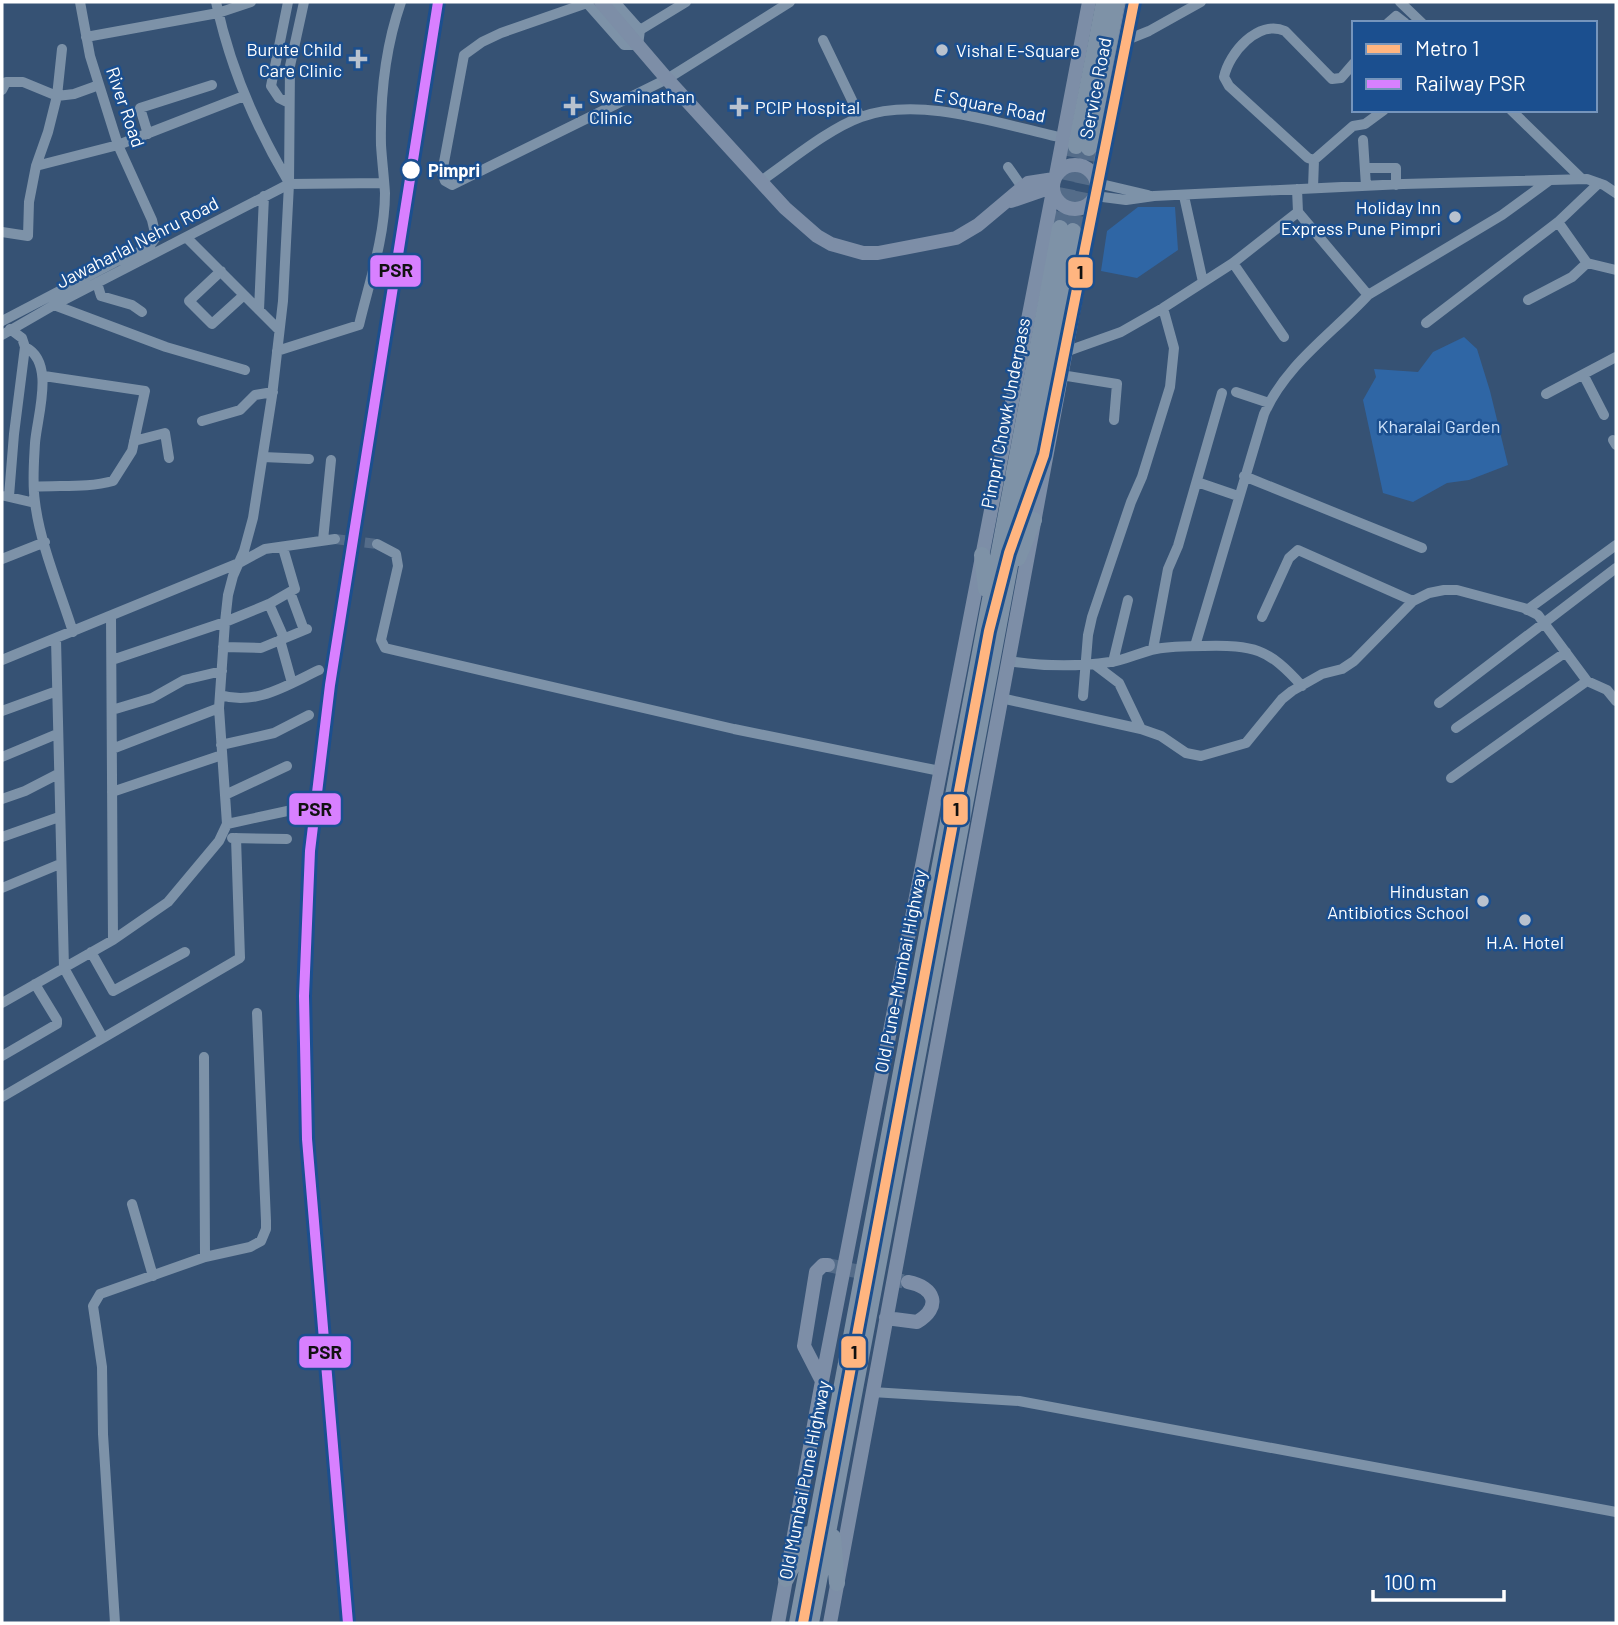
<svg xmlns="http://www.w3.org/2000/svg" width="1618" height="1625" font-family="Barlow,sans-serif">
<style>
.green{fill:#2f66a5}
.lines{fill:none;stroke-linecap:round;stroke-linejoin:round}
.minor-tunnel{stroke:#546c89;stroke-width:10;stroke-dasharray:10 5;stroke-linecap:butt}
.major-tunnel{stroke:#546c89;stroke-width:14;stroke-dasharray:14 7;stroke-linecap:butt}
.highway-tunnel{stroke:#546c89;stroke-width:16;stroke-dasharray:16 8;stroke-linecap:butt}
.minor{stroke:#7d92a8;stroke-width:10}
.major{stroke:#7d8ea7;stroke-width:14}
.highway{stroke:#7e92a7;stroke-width:16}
.rail-1-casing{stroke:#1b4f8f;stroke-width:16}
.rail-1{stroke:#d880ff;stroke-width:10}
.metro-1-casing{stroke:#1b4f8f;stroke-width:16}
.metro-1{stroke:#ffb580;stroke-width:10}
.poi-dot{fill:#b9c2ce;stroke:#1b4f8f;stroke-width:2.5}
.stop-dot{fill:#fff;stroke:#1b4f8f;stroke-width:2.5}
.labels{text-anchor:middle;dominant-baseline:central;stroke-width:5;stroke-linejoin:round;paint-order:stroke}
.poi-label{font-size:18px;fill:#fff;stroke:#1b4f8f;text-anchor:end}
.street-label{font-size:18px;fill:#fff;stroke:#1b4f8f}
.stop-label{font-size:18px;font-weight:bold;fill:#fff;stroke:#1b4f8f;text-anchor:start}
.park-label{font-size:18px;fill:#cfe3fa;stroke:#1b4f8f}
.line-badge{stroke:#1b4f8f;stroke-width:2.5}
.pale-badge-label{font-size:19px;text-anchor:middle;font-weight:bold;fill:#111}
</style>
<rect width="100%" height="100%" fill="#365274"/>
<path class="green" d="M1138,207h37l3,43 -41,28 -36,-7 6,-40z
M1464,337l13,12 13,42 18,74 -39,15 -22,3 -34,19 -30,-9 -20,-93 13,-23 -2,-8 44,3 15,-20z"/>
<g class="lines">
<path class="minor-tunnel" d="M335,539l42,5"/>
<path class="major-tunnel" d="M828,1265l78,17"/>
<path class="highway-tunnel" d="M1060,228l16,-82
M1073,231l16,-83"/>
<path class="minor" d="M216,2c14,65 38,122 72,179
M288,2l-17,84 8,12 10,5
M586,2l38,43h14l2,-15 -25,-28
M1400,2l22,21
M587,3l-86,30 -19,9 -18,13 -22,118 3,8 7,4 215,-106 123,-77
M1388,23l8,-7 9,7
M640,30l46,-28
M86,37l132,-24 33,-11
M823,40l37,77
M1124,41l25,-10 52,-29
M1354,63l-13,15 -9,1 -47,-48c-27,-12 -56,22 -61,46l5,9 79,72 6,2 39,-34 12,-2 19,-14
M2,90l4,-8h17l34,14 17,-2 25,-9
M1511,110l71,69
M148,134l-8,-26 72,-23
M1363,140l3,46
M36,166l82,-21 126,-49
M1008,167l14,20
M1365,168h31v17
M761,181c29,-20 67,-52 100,-64 59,-22 142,8 202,21
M1097,183l51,12
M1313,188l1,-28
M1095,196l31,4 28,-4 249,-12 184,-5 17,6 12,8
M1184,196l19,86
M1298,212l70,83
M2,232l26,4 1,-34 7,-36 12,-34 9,-36 5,-47
M187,238l92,92
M1233,263l51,74
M1587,263l29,7
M221,271l-32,30 23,23 32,-29
M97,283l4,13 31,9 10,7
M1528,300l44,-23 15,-14 -29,-41
M54,305l112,42 79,23
M259,310l5,-114
M2,321l113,-59 33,-14 8,-11 -4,-17 -34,-75 -28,-89 -10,-54
M1426,323l132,-101 41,-39
M10,329l12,9 3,9c31,15 12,69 10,96 -1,19 -3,40 0,59 5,42 25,89 38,130
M2,335l52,-30 235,-121 95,-1
M277,351l82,-26c10,-42 26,-88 26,-132 -1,-16 -3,-32 -4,-48 -1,-49 4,-97 20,-143
M1065,352l56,-20 42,-24 70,-45 65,-51 -1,-23
M1061,375l56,9 -3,36
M1584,376l20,39
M1236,392l33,11
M1546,394l70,-37
M202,421l38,-11 15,-15 18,-3
M1613,440l3,5
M134,441l31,-8 4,25
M263,457l46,2
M1244,476l178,72
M1197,482l41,14
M34,487c26,-2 53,1 79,-6l19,-30 13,-60 -101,-15
M5,496l30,7
M9,496l5,-62 11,-87
M323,540l8,-80
M377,544l19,10 2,12 -17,74 4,8 349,81 206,42
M2,559l43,-17
M290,592l14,38
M269,604l26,-15 -12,-41
M1527,610l89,-65
M111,616l2,324
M1262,617l27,-59 9,-8 115,51
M56,639l8,329 39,70
M280,640l12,43
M1195,646l69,-232c22,-50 68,-80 104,-119l134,-80 48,-35
M223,647l38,1 46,-19
M1153,649l15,-80 10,-23 44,-153
M2,660l237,-97 26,-14 70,-10
M112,660l113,-38 44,-18 15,34
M1008,661c33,5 68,6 102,1 16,-2 30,-10 46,-13 15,-3 32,-3 48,-3 50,-1 64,2 98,40
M1113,662l15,-62
M1094,664l25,19 22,46
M220,695c36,11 67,-10 99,-25
M1083,696l5,-61 4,-18 39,-115 11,-25 28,-90 4,-39 -11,-40
M1001,698l140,31 20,7 25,17 15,3 45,-13 36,-44 10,-8 30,-17 20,-5 12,-8 59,-60 16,-8 15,-3h13l67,18 14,7 49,66 20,9 9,11
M1439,703l177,-135
M112,710l40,-12 32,-18 38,-9
M2,711l55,-20
M1456,728l110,-76
M221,745l53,-12 35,-18
M112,749l107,-41
M2,757l55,-23
M1451,778l136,-97
M112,792l110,-37
M225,795l62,-29
M2,799l23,-8 33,-17
M227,824l65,-14
M2,837l57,-20
M232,838l55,1
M2,888l58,-24
M91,952l22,39 72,-39
M2,1003l111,-63 55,-38 51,-61 8,-17 -8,-116 6,-86 3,-27 5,-19 11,-25 9,-33 19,-122 11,-95 6,-117 1,-118 14,-64
M2,1056l55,-32v-4l-22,-36
M204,1057l1,200
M2,1097l238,-139 -4,-120
M132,1204l21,72
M872,1392l147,9 597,111
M115,1623l-12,-189 -1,-67 -9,-61 7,-12 105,-37 45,-10 11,-6 5,-12v-8l-9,-208"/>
<path class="major" d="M601,2l66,77 118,129 32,28 14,8 32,9h15l78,-15 22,-13 50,-42 26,-4
M1053 187a22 22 0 1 1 44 0a22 22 0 1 1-44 0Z
M1056,175l33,-173
M1097,182l35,-180
M1011,201l41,-14
M886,1318l31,4c25,-15 18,-35 -9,-40
M822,1381l-18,-35 12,-74 7,-7h5
M778,1623l44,-242 231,-1190
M830,1623l264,-1424"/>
<path class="highway" d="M1076,146l28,-144
M1089,148l28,-146
M982,555l4,34
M1018,558l16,-38
M833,1537l4,46
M786,1579l22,-45
M797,1623l263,-1395
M811,1623l262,-1392"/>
<defs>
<path id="rail-1" d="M348,1623l-41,-484 -3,-143 6,-145 20,-166 108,-683"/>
</defs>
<use href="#rail-1" class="rail-1-casing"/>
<use href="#rail-1" class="rail-1"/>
<defs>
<path id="metro-1" d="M803,1623l186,-992 20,-78 35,-98 90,-453"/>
</defs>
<use href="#metro-1" class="metro-1-casing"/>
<use href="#metro-1" class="metro-1"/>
</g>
<g class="poi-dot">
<circle cx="942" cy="50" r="7"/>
<path d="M354.5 48.5h7v7h7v7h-7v7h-7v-7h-7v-7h7z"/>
<path d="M569.5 95.5h7v7h7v7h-7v7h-7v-7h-7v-7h7z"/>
<path d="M735.5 96.5h7v7h7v7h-7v7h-7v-7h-7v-7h7z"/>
<circle cx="1455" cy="217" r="7"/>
<circle cx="1483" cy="901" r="7"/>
<circle cx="1525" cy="920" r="7"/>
</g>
<circle class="stop-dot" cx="411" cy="170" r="10"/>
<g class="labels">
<g class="poi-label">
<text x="342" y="49">Burute Child<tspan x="342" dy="21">Care Clinic</tspan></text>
<text x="956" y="50" text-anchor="start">Vishal E-Square</text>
<text x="589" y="96" text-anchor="start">Swaminathan<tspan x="589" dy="21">Clinic</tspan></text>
<text x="755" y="107" text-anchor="start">PCIP Hospital</text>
<text x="1441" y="207">Holiday Inn<tspan x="1441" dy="21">Express Pune Pimpri</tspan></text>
<text x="1469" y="891">Hindustan<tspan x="1469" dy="21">Antibiotics School</tspan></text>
<text x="1525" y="942" text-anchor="middle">H.A. Hotel</text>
</g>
<g class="street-label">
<text transform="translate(1095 88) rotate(-79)">Service Road</text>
<text transform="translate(990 105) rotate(11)">E Square Road</text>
<text transform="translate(126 107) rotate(71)">River Road</text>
<text transform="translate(137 242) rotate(-27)">Jawaharlal Nehru Road</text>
<text transform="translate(1005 413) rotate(-79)">Pimpri Chowk Underpass</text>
<text transform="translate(900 971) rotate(-79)">Old Pune–Mumbai Highway</text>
<text transform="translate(804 1480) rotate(-79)">Old Mumbai Pune Highway</text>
</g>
<g class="stop-label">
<text x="428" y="170">Pimpri</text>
</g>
<g class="park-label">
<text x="1439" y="426">Kharalai Garden</text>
</g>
</g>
<g class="line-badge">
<rect x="369" y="254" width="53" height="34" rx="7" fill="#d880ff"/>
<rect x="1067" y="256" width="27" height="33" rx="7" fill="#ffb580"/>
<rect x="288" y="792" width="54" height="34" rx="7" fill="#d880ff"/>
<rect x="942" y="793" width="27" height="33" rx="7" fill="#ffb580"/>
<rect x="840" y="1335" width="27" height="34" rx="7" fill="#ffb580"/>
<rect x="298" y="1335" width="54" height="34" rx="7" fill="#d880ff"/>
</g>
<g class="pale-badge-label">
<text x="396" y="277">PSR</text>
<text x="1080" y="279">1</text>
<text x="315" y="816">PSR</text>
<text x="956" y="816">1</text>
<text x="854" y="1359">1</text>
<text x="325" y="1359">PSR</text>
</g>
<rect width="1618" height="1625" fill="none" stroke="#ffffff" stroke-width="7"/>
<rect x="1352" y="21" width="245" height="91" fill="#1b4f8f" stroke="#7695bc" stroke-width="2"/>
<rect x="1366" y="44" width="35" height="10" fill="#ffb580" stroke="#7695bc" stroke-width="2"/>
<text x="1415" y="56" font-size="21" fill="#ffffff">Metro 1</text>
<rect x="1366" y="79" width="35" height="10" fill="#d880ff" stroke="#7695bc" stroke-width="2"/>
<text x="1415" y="91" font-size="21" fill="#ffffff">Railway PSR</text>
<path d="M1373 1590v10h131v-10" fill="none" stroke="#ffffff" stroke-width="3.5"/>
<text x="1384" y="1590" font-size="21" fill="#ffffff" stroke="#1b4f8f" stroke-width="5" paint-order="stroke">100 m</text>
</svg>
